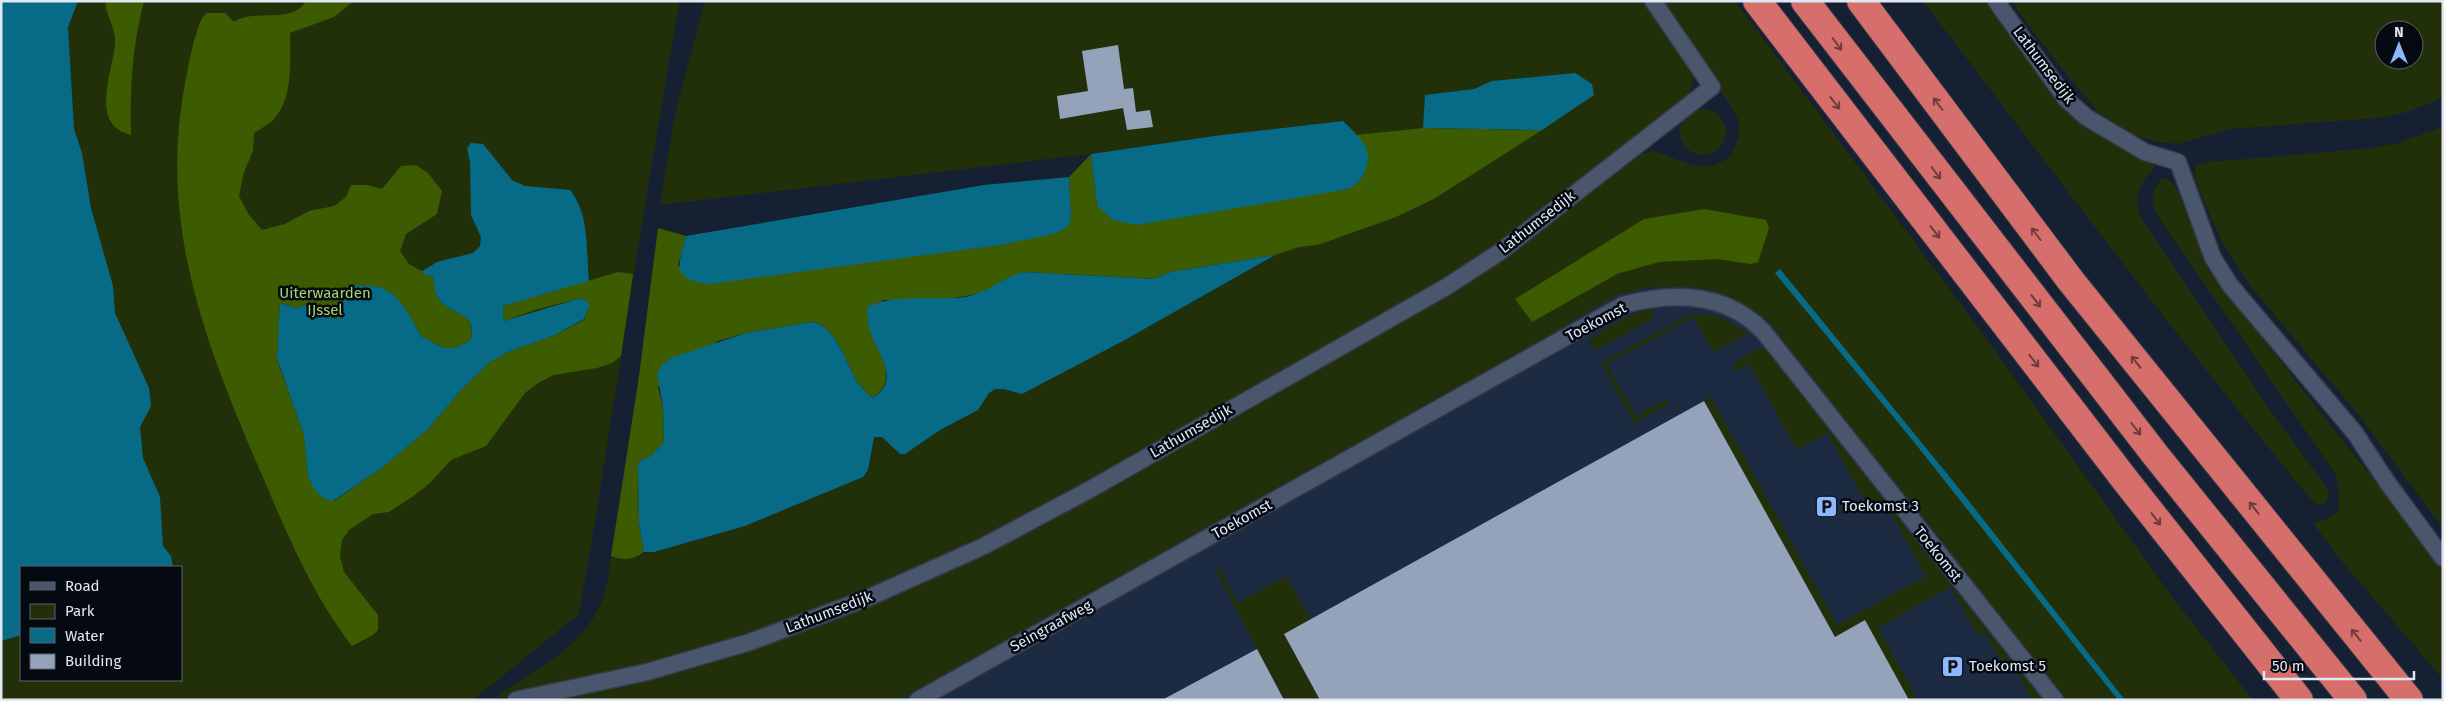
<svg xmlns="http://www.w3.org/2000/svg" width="2444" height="701" font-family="'Fira Sans',sans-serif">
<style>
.built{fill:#1d2b42}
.green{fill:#213009;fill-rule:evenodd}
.forest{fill:#3d5b01}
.water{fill:#076b87}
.building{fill:#94a3ba}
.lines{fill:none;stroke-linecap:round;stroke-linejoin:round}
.minor-casing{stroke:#333a49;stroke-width:19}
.motorway-casing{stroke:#333a49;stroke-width:30}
.minor{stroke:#4a566c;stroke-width:16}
.motorway{stroke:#d66e6b;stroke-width:28}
.oneway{stroke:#6e3c3e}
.labels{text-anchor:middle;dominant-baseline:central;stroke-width:5;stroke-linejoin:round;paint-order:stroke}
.street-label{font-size:15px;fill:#e0e8f5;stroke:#050911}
.park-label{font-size:15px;fill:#a5d46b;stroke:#050911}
.poi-label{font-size:15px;fill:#e0e8f5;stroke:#050911;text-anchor:start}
</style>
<rect width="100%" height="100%" fill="#152032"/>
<path class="built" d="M1629,193l585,507h-1466z"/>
<path class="green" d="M1,1h679c-38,204 -65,409 -101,613l-106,86h-472zM21,567h160v113h-160z
M705,1h942l48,73 -6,19 -6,7 -142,114 -80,57 -401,229 -144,70 -95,40 -154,50 -104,22 -65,17v-4c39,-25 89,-51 105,-97 5,-13 6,-29 8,-42 22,8 25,-4 43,-4l91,-26 118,-49 5,-7 6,-34 8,1 18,17h5l35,-24 38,-20 11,-18 6,-3h9l10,4 109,-52 152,-86 24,-8 19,-2 78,-28 38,-18 160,-105 -102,-13 -18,8 -49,6 -2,33 -68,7 -12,-14 -122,14 -130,19 -431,51 17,-100z
M1658,1h77l242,325 196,272 80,102h-186l-299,-379 -38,-25 -19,-6 -26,-4 -42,2 -27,7 -96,57 -622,348h-358l300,-87 465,-242 330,-215 19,-5 41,15h19l17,-10 8,-19 -1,-17 -6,-13z
M1923,1h66l55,77 111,85 -1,5c-15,16 -21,29 -13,50l129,192 57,78 2,6 -3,9 -6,2 -6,-2c-136,-163 -262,-333 -391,-502z
M2011,1h432v97l-39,15 -27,5 -146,11 -53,15 -21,-2 -30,-9 -30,-22 -53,-65zM2384,30h30v30h-30z
M1680 132a23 23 0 1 1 46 0a23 23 0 1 1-46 0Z
M2443,127v401l-85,-114 -105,-125 -31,-47 -27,-61v-16l16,-3 160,-14 27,-5z
M2161,179h7l8,8 34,85 233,296v111l-99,-115 -31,-41 14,-4 11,-7 1,-20 -3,-17 -181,-263 -3,-18z
M1650,309l4,6 -2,4 -57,32 -7,-11 38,-23z
M1698,314l19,2 29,15v4l-33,17 -20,-35 -86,47 29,52 31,-17 3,4 -36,20 -33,-60 85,-47z
M1760,348l5,1 277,351h-10l-19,-34 -13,7 -4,-5 7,-4 -19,-32 -6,3 -28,-48 -72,41 40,72h-9l-44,-79 -30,16 -131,-236 7,-4 126,228 89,-49 -42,-74 -14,8 -43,-77 -30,17 -48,-86 -14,7 -2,-2 1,-6z
M1219,567l19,36 48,-27 25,43 -27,15 36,66h-36l-69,-131z"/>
<path class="forest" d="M105,1h39c-12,46 -14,87 -13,134 -43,-11 -18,-62 -16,-92 1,-15 -9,-27 -10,-42z
M306,1h48l-20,16 -44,16c0,28 4,68 -19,89 -5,4 -11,7 -17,11l-1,18 -9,21 -5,24 10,19 13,15 23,-6 24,-13 25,-5 12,-9 5,-12h16l15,4 19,-23 15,-1 12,8 14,18 -5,23 -31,20 -6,17 9,13 24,13c1,8 2,20 9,26 16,14 33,8 29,37l-15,8h-11l-24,-12 -8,-14 -68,-30 -4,24 -6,3 -29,-14 -10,3 -16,-5 -3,56 27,77 4,39 26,26 49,-34 45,-38 33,-39 29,-28 18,-10 47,-17 29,-15 6,-16 -9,-6 -43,11 -34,12 -1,-15 115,-34 15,2 -12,82 -9,7 -15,5 -43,7 -16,8 -13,10 -39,53 -35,14 -22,24 -17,13 -23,15 -16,2 -24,16 -7,10 -2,16 4,16 34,43v15l-5,5 -21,11c-41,-53 -65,-113 -91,-173 -55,-128 -103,-248 -76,-389 4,-22 8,-45 17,-66l5,-5h18l9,9c20,-14 58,3 72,-21z
M1423,128l119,2 -108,69 -38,18 -78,28 -19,2 -24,8 -104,17 -18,7 -129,-7c-12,3 -19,11 -30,16 -31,13 -78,14 -112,12l-12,32c12,22 28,48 3,66 -5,-4 -11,-9 -14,-14 -13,-19 -22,-58 -47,-62l-66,11 -28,8 -60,46 5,20 1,35 -13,14 -9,4 -4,4 1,60 5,28c-10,8 -20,9 -33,4l28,-180 19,-148 28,8 -8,30 228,-10 94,-11 61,-14 10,-15 -2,-39 22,-23 6,51 223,-12 28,-4 17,-43 -10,-11z
M1704,209l62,11 3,8 -11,34 -7,2 -34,-5 -58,3 -42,12 -85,48 -17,-23 129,-80z"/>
<path class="water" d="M1,1h77l-10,26 6,102 8,24 9,55 22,78 2,27 34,75 2,18 -11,21 3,31 17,39 3,49 8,10 2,11h-152v68l-20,6z
M1575,73l17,11 2,11 -52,35 -119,-2 2,-33 49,-6 18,-8z
M1343,121c7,7 17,16 22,25 8,16 -2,37 -17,43l-211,36 -24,-5 -16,-15 -6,-51 130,-19z
M471,143l12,1 29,36 13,6 45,4c20,25 16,60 19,91l-86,25 1,15 77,-23 9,6 -6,15 -29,16 -47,17 -18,10 -29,28 -33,39 -45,38 -50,34 -10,-3 -10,-10 -5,-13 -4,-39 -27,-78 3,-55 16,5 10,-3 14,3 5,6 10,5 6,-3 4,-24 7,-7 28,2 13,7 10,11 18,31 23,12h12l15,-8c5,-28 -13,-23 -29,-37 -7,-6 -8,-18 -9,-26l-12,-5 16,-10 36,-9 7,-7 1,-9 -10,-22 -1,-53 -3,-14z
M1069,177l2,39 -2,9 -8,6 -12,4 -49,10 -291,39c-38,-5 -31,-18 -23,-48l298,-51z
M1275,255l-152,86 -101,53 -18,-5h-9l-6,4 -11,17 -38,20 -35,24h-5l-18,-17h-8l-6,33 -5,7 -118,49 -91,26h-10l-5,-28 -1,-60 3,-4 10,-4 13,-14 -1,-35 -6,-33 6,-10 8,-6 75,-25 66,-11c25,4 34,43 47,62 3,5 9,10 14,14 29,-20 4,-44 -3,-67 -2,-8 -3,-16 -3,-24 29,-14 66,-6 98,-10 23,-4 38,-20 59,-25l129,7 18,-7z
M1780,269l177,217 168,214h-7l-200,-253 -143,-174z"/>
<path class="building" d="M1118,45l6,44 9,-1 3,24 14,-2 3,17 -26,3 -4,-22 -63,11 -3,-23 31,-5 -6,-40z
M1704,401l131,236 30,-17 44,80h-589l-36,-66z
M1257,649l27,51h-122z"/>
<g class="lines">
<defs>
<path id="minor" d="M1996,1l70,98 20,18 59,35 33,10 35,96 17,27 125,148 32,49 56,76
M516,700l131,-28 103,-30 120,-45 114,-51 105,-56 357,-203 54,-35 212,-165 -59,-86
M918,700l705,-395c49,-13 102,-13 140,26l292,369"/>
<path id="motorway" d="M1757,1l369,480 173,219
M1805,1l352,456 196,243
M1861,1l210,280 338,419"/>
</defs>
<use href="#minor" class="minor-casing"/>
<use href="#motorway" class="motorway-casing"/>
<use href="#minor" class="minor"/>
<use href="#motorway" class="motorway"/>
</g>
<defs><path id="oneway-shaft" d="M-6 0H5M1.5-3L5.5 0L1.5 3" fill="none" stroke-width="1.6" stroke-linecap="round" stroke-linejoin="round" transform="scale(1.25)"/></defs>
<g class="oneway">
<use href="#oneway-shaft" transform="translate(1837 44) rotate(53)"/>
<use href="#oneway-shaft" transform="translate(1835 103) rotate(52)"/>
<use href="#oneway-shaft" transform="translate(1938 104) rotate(-127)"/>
<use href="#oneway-shaft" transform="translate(1936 173) rotate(53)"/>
<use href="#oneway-shaft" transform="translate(1935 232) rotate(52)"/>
<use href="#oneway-shaft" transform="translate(2036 234) rotate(-127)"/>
<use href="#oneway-shaft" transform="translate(2036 301) rotate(52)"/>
<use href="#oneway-shaft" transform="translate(2034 361) rotate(52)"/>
<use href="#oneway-shaft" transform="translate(2136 362) rotate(-129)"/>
<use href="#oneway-shaft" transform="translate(2136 429) rotate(52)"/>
<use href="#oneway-shaft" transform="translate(2254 508) rotate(-129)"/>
<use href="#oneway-shaft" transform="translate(2156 519) rotate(52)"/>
<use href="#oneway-shaft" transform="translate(2356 635) rotate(-129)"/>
</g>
<defs>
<symbol id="parking-square" viewBox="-11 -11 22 22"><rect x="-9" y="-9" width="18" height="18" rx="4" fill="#8db9fc" stroke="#050911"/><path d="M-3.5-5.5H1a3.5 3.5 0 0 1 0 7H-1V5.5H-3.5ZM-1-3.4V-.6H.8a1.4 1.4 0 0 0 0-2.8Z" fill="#111"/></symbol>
</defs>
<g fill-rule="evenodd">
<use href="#parking-square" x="1814" y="494" width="25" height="25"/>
<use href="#parking-square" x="1940" y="654" width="25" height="25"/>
</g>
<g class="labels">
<g class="street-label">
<text transform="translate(2044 65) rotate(53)">Lathumsedijk</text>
<text transform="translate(1537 222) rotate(-38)">Lathumsedijk</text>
<text transform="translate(1596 322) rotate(-28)">Toekomst</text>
<text transform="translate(1191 431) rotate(-30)">Lathumsedijk</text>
<text transform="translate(1242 519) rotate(-29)">Toekomst</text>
<text transform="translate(1938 554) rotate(51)">Toekomst</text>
<text transform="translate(829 612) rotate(-21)">Lathumsedijk</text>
<text transform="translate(1051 626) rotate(-29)">Seingraafweg</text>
</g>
<g class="park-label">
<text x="325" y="293">Uiterwaarden<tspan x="325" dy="17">IJssel</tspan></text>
</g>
<g class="poi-label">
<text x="1842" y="506">Toekomst 3</text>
<text x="1969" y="666">Toekomst 5</text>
</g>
</g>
<rect width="2444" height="701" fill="none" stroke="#e0e8f5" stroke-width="5"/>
<rect x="20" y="566" width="162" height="115" fill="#050911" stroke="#5d626c"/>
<rect x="30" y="582" width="25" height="8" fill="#4a566c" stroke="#5d626c"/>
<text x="65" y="591" font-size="15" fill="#e0e8f5">Road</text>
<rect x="30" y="604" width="25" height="15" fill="#213009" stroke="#5d626c"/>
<text x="65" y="616" font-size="15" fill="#e0e8f5">Park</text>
<rect x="30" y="628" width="25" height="15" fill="#076b87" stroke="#5d626c"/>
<text x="65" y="641" font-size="15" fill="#e0e8f5">Water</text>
<rect x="30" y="654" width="25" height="15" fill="#94a3ba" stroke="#5d626c"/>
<text x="65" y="666" font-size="15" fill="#e0e8f5">Building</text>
<g transform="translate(2399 45)"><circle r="24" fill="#050911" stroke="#5d626c"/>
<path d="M0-4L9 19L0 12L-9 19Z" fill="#8db9fc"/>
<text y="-8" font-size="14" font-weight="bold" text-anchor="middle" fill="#e0e8f5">N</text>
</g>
<path d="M2264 671v8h150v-8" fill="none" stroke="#e0e8f5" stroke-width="2.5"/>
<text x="2272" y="671" font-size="15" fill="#e0e8f5" stroke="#050911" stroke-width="4" paint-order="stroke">50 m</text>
</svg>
